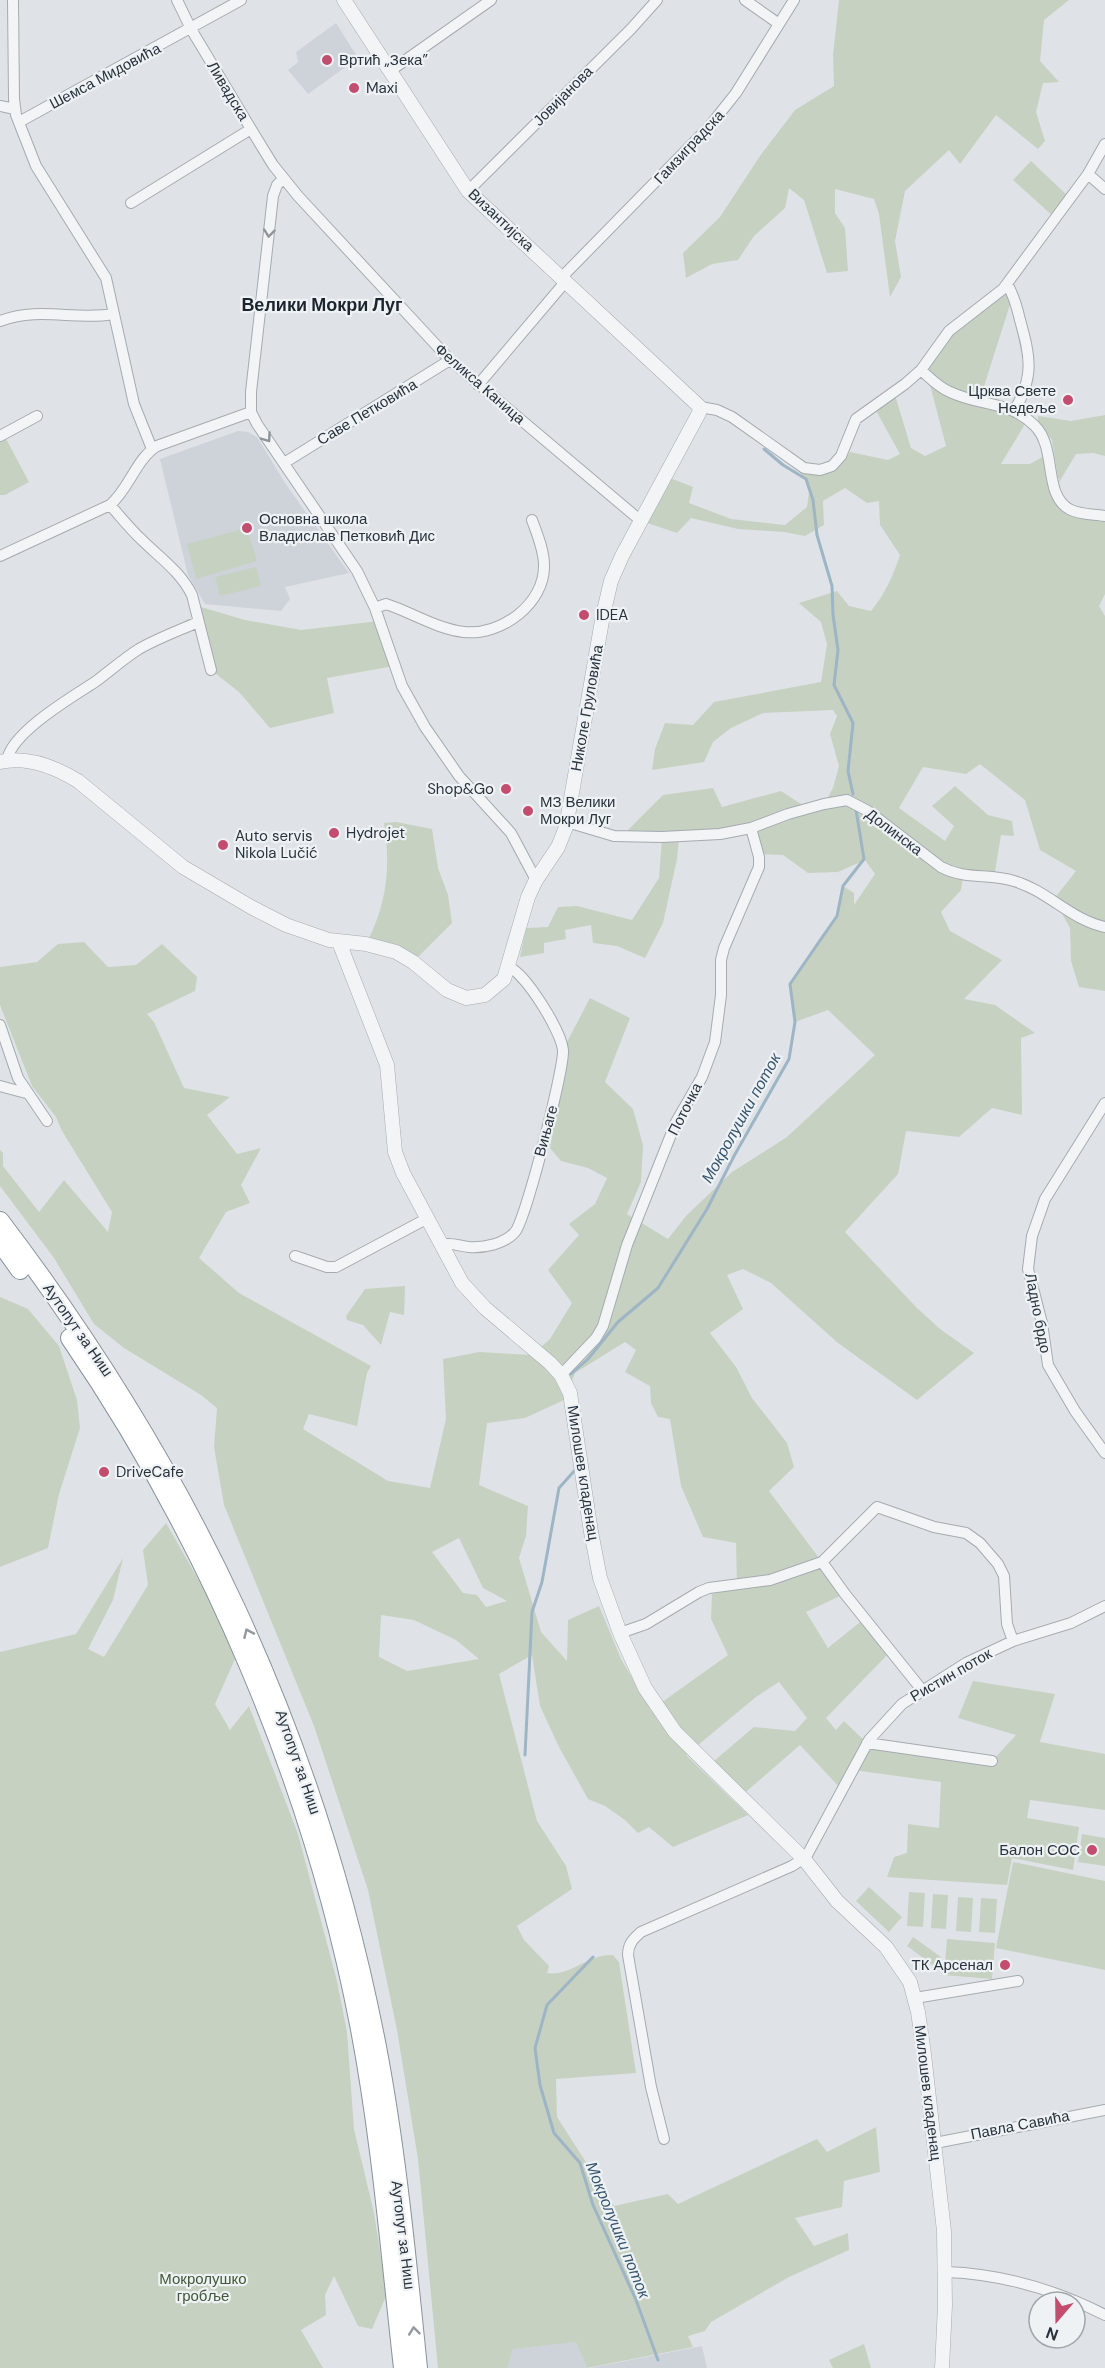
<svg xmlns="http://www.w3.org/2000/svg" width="1105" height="2368" font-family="'DM Sans',sans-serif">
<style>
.built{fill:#ced3d9}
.green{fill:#c7d1c1;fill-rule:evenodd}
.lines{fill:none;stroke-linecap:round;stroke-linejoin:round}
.stream{stroke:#9db5c5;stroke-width:3}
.minor-casing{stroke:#a5abb1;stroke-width:12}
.tertiary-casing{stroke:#a5abb1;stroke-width:15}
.trunk-casing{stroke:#88939d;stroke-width:20}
.minor{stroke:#f2f4f6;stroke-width:10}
.tertiary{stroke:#f2f4f6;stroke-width:14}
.trunk{stroke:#fff;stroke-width:18}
.oneway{stroke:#8e949a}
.oneway2{stroke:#94999e}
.poi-dot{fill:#c34d6e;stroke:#eff2f5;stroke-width:2}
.labels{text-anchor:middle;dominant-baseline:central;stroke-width:4.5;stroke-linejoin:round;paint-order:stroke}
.poi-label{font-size:15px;fill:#29333d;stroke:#eff2f5;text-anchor:start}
.street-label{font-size:15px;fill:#29333d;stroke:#eff2f5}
.park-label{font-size:15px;fill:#425838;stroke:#eff2f5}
.water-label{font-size:16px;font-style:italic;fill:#37566e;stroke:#eff2f5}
.quarter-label{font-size:18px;font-weight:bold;fill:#1c242e;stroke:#eff2f5}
</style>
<rect width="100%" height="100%" fill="#dfe3e7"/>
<path class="built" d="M336,23l22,35 -50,36 -20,-24 10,-8 -2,-10z
M238,431l10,1 9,5 28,46 64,90 -64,14 5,12 -9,12 -76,-7 -17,-29 -28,-116z
M576,2341l11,27h-79l5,-19z
M702,2346l5,22h-117z"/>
<path class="green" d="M839,0h230l-25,20 -4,41 19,21 -16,1 -7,29 9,29 -7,8 -42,-34 -36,49 -11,-14 -44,41 -10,50 6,36 -11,20 -11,-83 -5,-15 -39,-10v24l10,15 3,43 -21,2 -23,-73 -15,-12 -4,20 -31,28 -16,24 -26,4 -26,14 -3,-25 37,-36 40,-61 35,-46 39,-24 -1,-31z
M1031,161l38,36 -15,20 -41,-37z
M1003,289l10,6 -33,104 48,20 -27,45h29l19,-11 6,35 5,-10h-2l-6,-38 -14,-19v-5l33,5 34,-6v41l-12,-3 -17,1 -21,35 7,15 43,12v78l-6,12 6,10v375l-26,-4 -8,-26 -1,-33 -16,-29 22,-28 -36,-21 -15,-50 -45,-36 -14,10 -43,-7 -24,41 46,33 9,-15 -22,-20 23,-20 33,29 24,6 2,15 -13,-1 -7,43 -31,-2 -2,14 -20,22 9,19 52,29 -38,39 31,6 40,28 -14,5 1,77 -30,-7 -33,29 -53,-6 -8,43 -53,58 71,75 24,22 34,24 -57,47 -79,-57 -67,-60 -28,-14 -16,6 16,34 -33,24 26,34 16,31 35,45 7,24 -25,24 53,71 -85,22 -1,-41 -33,-6 -22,-51 -11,-67 -12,-2 -7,-14 -1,-17 -25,-14 11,-22 -11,-8 -50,31 -11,27 -39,18 -38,5 -8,62 49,21 -2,30 -7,22 22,74 26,29 1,-41 31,-14 22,53 30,51 77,-55 -17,-36 1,-25 60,-12 48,-17 20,31 -34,16 22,36 37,-30 26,33 -65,67 10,12 8,-9 23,22 125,18 24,-26 -58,-17 15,-37 82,13 -15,48 65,12v56l-75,-10 -3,18 52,9 -6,43 -61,-12 -5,27 -120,-8 7,-20 13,-4 1,-29 31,4 2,-46 -88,-12 -11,20 -42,-45 -60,52 -32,-31 46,-39 41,4 12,-13 -28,-36 -23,15 -70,58 62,60 -75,32 -24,-20 -11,6 -13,-13 -20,-14 -17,-7 -29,-52 -19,-41 -8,-51 -33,19 38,147 29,45 6,23 -55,37 7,14 25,26 -2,7c23,4 42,-20 66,-18l6,7 17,111 -80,6 1,38 57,89 54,-12 10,10 139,-65 10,13 49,-25 4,45 -36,9 -2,26 -47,11 19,28 34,-13 1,17 -60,27 -78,45 -6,9 -17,5 5,11 -106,21 -11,-26 -63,7 -5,19h-70l-20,-209 -21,-129 -29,-140 -54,-164 -90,-221 -10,-58 3,-39 -16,-13 -77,-47 -30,-24 -40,-66 -54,-72v-36l3,3v13l36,46 25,-32 44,52 4,-20 -50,-81 -6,-14 -24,-31 -32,-81v-38l37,-5 21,-18 26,-2 24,25 28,-2 26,-21 35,33 -2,14 -48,23 7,8 30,66 46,9 -23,18 30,39 24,-6 -20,37 9,18 -24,9 -27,46 40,35 132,73 -4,7 -10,53 -48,-12 -6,15 85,52 42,7 16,-69 -3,-60 36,-7 53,3 18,-16 22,-36 -24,-33 31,-35 -10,-11 26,-20 12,-26 -19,-10 -27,-7 -11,-13 17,-106 23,-44 40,20 -25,64 28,27 10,36 -2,37 -14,32 41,25 18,-23 46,-44 55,-35 88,-82 -47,-45 -33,12 -5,-38 31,-48 16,-20 6,-30 11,7v12l21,-31 -10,-14 -27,12 -30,1 -25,-18 -25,-1 -7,-26 -129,8 41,-41 50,-7 9,19 59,-16 26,17 17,-4 9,-16 6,-22 -9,-32 7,-18 -4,-6 -70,3 -32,15 -18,14 -9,20 -52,8 3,-21 10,-26 28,2 21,-23 107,-20 6,-38 -6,-22 -22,-19 38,-12 12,15 22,5c14,-17 22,-35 29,-56l-20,-30 -1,-24 -12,2 -22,-15 -22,13 1,24 -19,11 -21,-4 -46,-3 -47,-11 -14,15 -30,-10 18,-47 28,11 -4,16 42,16 54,6 22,-18 3,-22 -11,-14c25,3 37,4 51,-19l38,8 12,-6 -26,-47 21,-12 16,53 14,8 21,-10 -16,-61 8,1 -17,-16 15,-24zM459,1538l24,50 24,13 -21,6 -9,-12 -14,-2 -31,-41zM381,1615l33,5 42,20 23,19 -72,12 -28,-14z
M4,435l25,47 -24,13h-5v-58z
M247,528l10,33 -61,18 -9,-35z
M256,567l5,19 -41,10 -5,-19z
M194,605l51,15 56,10 78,-9 15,45 -67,12 7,35 -64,15 -31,-36 -28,-22z
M396,822l36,7 6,39 10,27 4,28 -39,39 -47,-18c21,-39 25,-78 18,-121z
M662,838h17l-2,21 -14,64 -18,35 -28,-12 -24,-3 -2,-18 -26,5 1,9 -22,4v10l-24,4 6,-29 22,-1 10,-20 19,-1 55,14 27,-42z
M405,1286l-1,29 -14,-3 -9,33 -18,-20 -16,-5 -1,-4 19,-27z
M0,1297l28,12 31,37 18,54 3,28 -21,66 -11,54 -48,19z
M166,1523l44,77 25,59 -20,45 15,26 19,-24 49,128 39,147 10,51 7,97 20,84 13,81 -15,35 -14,-3 -24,-50 -9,19 1,20 -25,15 22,38h-323v-716l76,-18 47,-76 -10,42 -25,49 16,8 44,-72 -5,-35z
M1082,1834l23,4v28l-27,-4z
M1013,1862l92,19v89l-109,-22z
M869,1887l33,30 -13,15 -33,-31z
M909,1892l16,1 -2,34 -16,-1z
M933,1894l15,1 -2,34 -15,-1z
M958,1897l15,1 -2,34 -15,-1z
M981,1898l16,1 -2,34 -16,-1z
M913,1937l28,20 -7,9 -27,-20z
M947,1939l48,4 -3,36 -48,-4z
M864,2344l7,24h-38l-4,-8z"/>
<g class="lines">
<path class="stream" d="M764,449l19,16 23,14 7,21 4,35 15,51 1,29 5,35 -4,35 19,38 -5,48 5,23
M571,1374l17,-15 30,-37 40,-34 49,-79 27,-53 55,-97 6,-37 -5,-38 47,-68 6,-30 21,-27 -8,-49
M525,1755l7,-143 10,-30 17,-94 17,-19
M593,1957l-46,48 -12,43 5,37 14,48 26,30 13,42 43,95 22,60"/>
<defs>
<path id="minor" d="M13,0l1,99 2,16 20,51 70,112 28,126 18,45
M177,0l14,29 60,100 22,36 25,31 152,164 191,161
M745,0l34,24
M390,71l101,-71
M0,106l15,3
M19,122l222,-122
M1088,174l17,15
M283,179l-6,6 -4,11 -22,196v20l6,12 100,147 18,37 27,78 23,41 34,49 52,57 25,47
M468,191l163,-162 26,-29
M131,203l120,-74
M562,277l147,-150 27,-34 58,-93
M1007,284c7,11 10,23 13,36 10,36 15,56 -6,91
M0,321c41,-15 73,0 114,-7
M921,370c9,8 17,17 29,22 29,14 61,9 85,34 22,22 8,68 34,83 11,6 24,5 36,7
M478,385l88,-104
M700,407l17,3 15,7 72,51 16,2 12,-4 9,-10 15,-37 49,-35 16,-14 28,-39 54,-42 85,-115 17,-30
M0,436l37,-20
M284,463l166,-103
M110,505c10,11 20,24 32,35 18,18 38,31 50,55l19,75
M0,556l110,-51c19,-16 26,-46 47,-59l94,-34
M375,608l11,-4c25,8 51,25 78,28 37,4 81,-28 80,-67 0,-15 -7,-31 -12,-45
M7,760c5,-28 65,-63 88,-78 15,-11 28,-23 44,-33 19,-11 39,-18 59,-27
M567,822l47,14 48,1 58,-3 31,-6 37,-14 36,-10 23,-4 21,11 73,56c24,13 48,6 73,14 34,10 57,39 91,46
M0,1025l18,53 29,43
M0,1086l26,7
M1105,1103l-60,96 -13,37 -4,33 14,54 6,42 27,46 30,42
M441,1245c9,-3 18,1 28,2 15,1 36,-3 46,-15 11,-13 49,-163 48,-182 -2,-19 -37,-76 -54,-83
M295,1256l32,11h9l92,-49
M561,1375l35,-37 7,-12 24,-81 49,-123 26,-45 13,-35 6,-47v-35l3,-12 35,-81v-10l-8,-29
M822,1562l23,32 77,96
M620,1633l26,-9 53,-32 10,-4 61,-8 52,-18 55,-55 57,20 32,6 14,10 18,21 6,12 3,48 6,17
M867,1743l125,18
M915,1998l103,-17
M664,2139l-13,-52 -23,-132c0,-11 5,-16 13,-23l151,-66 14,-9 63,-117 33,-36 64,-41 47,-22 58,-18 34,-17
M935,2143l170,-33
M946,2272c57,2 108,17 159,43"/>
<path id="tertiary" d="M0,762c27,-6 55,5 78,19l105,86 68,40 35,18 43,15 37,4 30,8 17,10 34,28 19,8 19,-3 19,-16 24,-82 8,-17 22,-33 8,-20 37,-212 8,-34 11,-25 77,-143 1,-6 -232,-216 -124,-191
M339,942l48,123 8,87 8,21 59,110 23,25 65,55 11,12 9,18 21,139 9,46 20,55 25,55 30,44 129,127 33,42 49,46 24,35 8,30 6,42 20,177 1,74 -3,63"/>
<path id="trunk" d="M0,1221c191,251 317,516 377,826 20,105 30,214 41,321
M0,1242l20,28
M70,1338c139,203 242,444 289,686 22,114 31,229 44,344"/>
</defs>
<use href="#minor" class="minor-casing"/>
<use href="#tertiary" class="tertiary-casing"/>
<use href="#trunk" class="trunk-casing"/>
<use href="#minor" class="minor"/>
<use href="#tertiary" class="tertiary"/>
<use href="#trunk" class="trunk"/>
</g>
<defs><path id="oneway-chevron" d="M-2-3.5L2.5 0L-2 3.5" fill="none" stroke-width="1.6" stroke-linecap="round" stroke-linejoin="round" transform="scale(1.5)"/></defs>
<g class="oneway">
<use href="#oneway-chevron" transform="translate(269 233) rotate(96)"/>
<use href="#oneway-chevron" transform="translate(267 438) rotate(55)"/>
</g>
<g class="oneway2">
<use href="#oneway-chevron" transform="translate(248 1633) rotate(-114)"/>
<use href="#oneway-chevron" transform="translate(414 2331) rotate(-96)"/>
</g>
<g class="poi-dot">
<circle cx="327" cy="60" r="6"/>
<circle cx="354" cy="88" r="6"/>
<circle cx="1068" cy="400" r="6"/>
<circle cx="247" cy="528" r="6"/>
<circle cx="584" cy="615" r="6"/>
<circle cx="506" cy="789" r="6"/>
<circle cx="528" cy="811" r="6"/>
<circle cx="334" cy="833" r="6"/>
<circle cx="223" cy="845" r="6"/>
<circle cx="104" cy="1472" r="6"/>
<circle cx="1092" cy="1850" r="6"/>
<circle cx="1005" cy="1965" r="6"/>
</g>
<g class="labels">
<g class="poi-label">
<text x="339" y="60">Вртић „Зека”</text>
<text x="366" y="88">Maxi</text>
<text x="1056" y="391" text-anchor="end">Црква Свете<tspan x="1056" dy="17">Недеље</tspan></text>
<text x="259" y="519">Основна школа<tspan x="259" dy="17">Владислав Петковић Дис</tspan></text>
<text x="596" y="615">IDEA</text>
<text x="494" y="789" text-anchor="end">Shop&amp;Go</text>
<text x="540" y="802">МЗ Велики<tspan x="540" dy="17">Мокри Луг</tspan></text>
<text x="346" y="833">Hydrojet</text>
<text x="235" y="836">Auto servis<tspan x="235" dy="17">Nikola Lučić</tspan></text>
<text x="116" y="1472">DriveCafe</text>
<text x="1080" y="1850" text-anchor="end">Балон СОС</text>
<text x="993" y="1965" text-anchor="end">ТК Арсенал</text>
</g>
<g class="street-label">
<text transform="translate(105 76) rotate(-28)">Шемса Мидовића</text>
<text transform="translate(228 91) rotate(59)">Ливадска</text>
<text transform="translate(563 96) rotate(-45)">Јовијанова</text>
<text transform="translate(689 147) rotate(-47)">Гамзиградска</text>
<text transform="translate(501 220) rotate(43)">Византијска</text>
<text transform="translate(480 384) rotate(41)">Феликса Каница</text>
<text transform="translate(367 412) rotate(-31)">Саве Петковића</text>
<text transform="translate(587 708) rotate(-80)">Николе Груловића</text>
<text transform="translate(894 832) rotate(37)">Долинска</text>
<text transform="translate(685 1109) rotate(-63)">Поточка</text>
<text transform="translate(546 1131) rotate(-75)">Вињаге</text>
<text transform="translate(1038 1313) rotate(79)">Ладно брдо</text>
<text transform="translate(78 1330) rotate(55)">Аутопут за Ниш</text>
<text transform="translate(583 1473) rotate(81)">Милошев кладенац</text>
<text transform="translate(951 1675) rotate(-30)">Ристин поток</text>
<text transform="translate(298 1762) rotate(71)">Аутопут за Ниш</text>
<text transform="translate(928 2093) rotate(83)">Милошев кладенац</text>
<text transform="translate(1020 2125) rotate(-11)">Павла Савића</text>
<text transform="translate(403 2235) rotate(83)">Аутопут за Ниш</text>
</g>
<g class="park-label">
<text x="203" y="2279">Мокролушко<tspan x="203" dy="17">гробље</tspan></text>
</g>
<g class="water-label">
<text transform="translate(741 1118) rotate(-61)">Мокролушки поток</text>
<text transform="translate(618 2230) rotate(68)">Мокролушки поток</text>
</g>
<g class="quarter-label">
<text x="322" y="305">Велики Мокри Луг</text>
</g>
</g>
<g transform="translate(1057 2320) rotate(200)"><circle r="28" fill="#eff2f5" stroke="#a0a6ab" stroke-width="1.5"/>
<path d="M0-4.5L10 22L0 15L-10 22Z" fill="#c34d6e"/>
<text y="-9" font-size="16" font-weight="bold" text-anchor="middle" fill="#29333d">N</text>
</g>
</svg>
